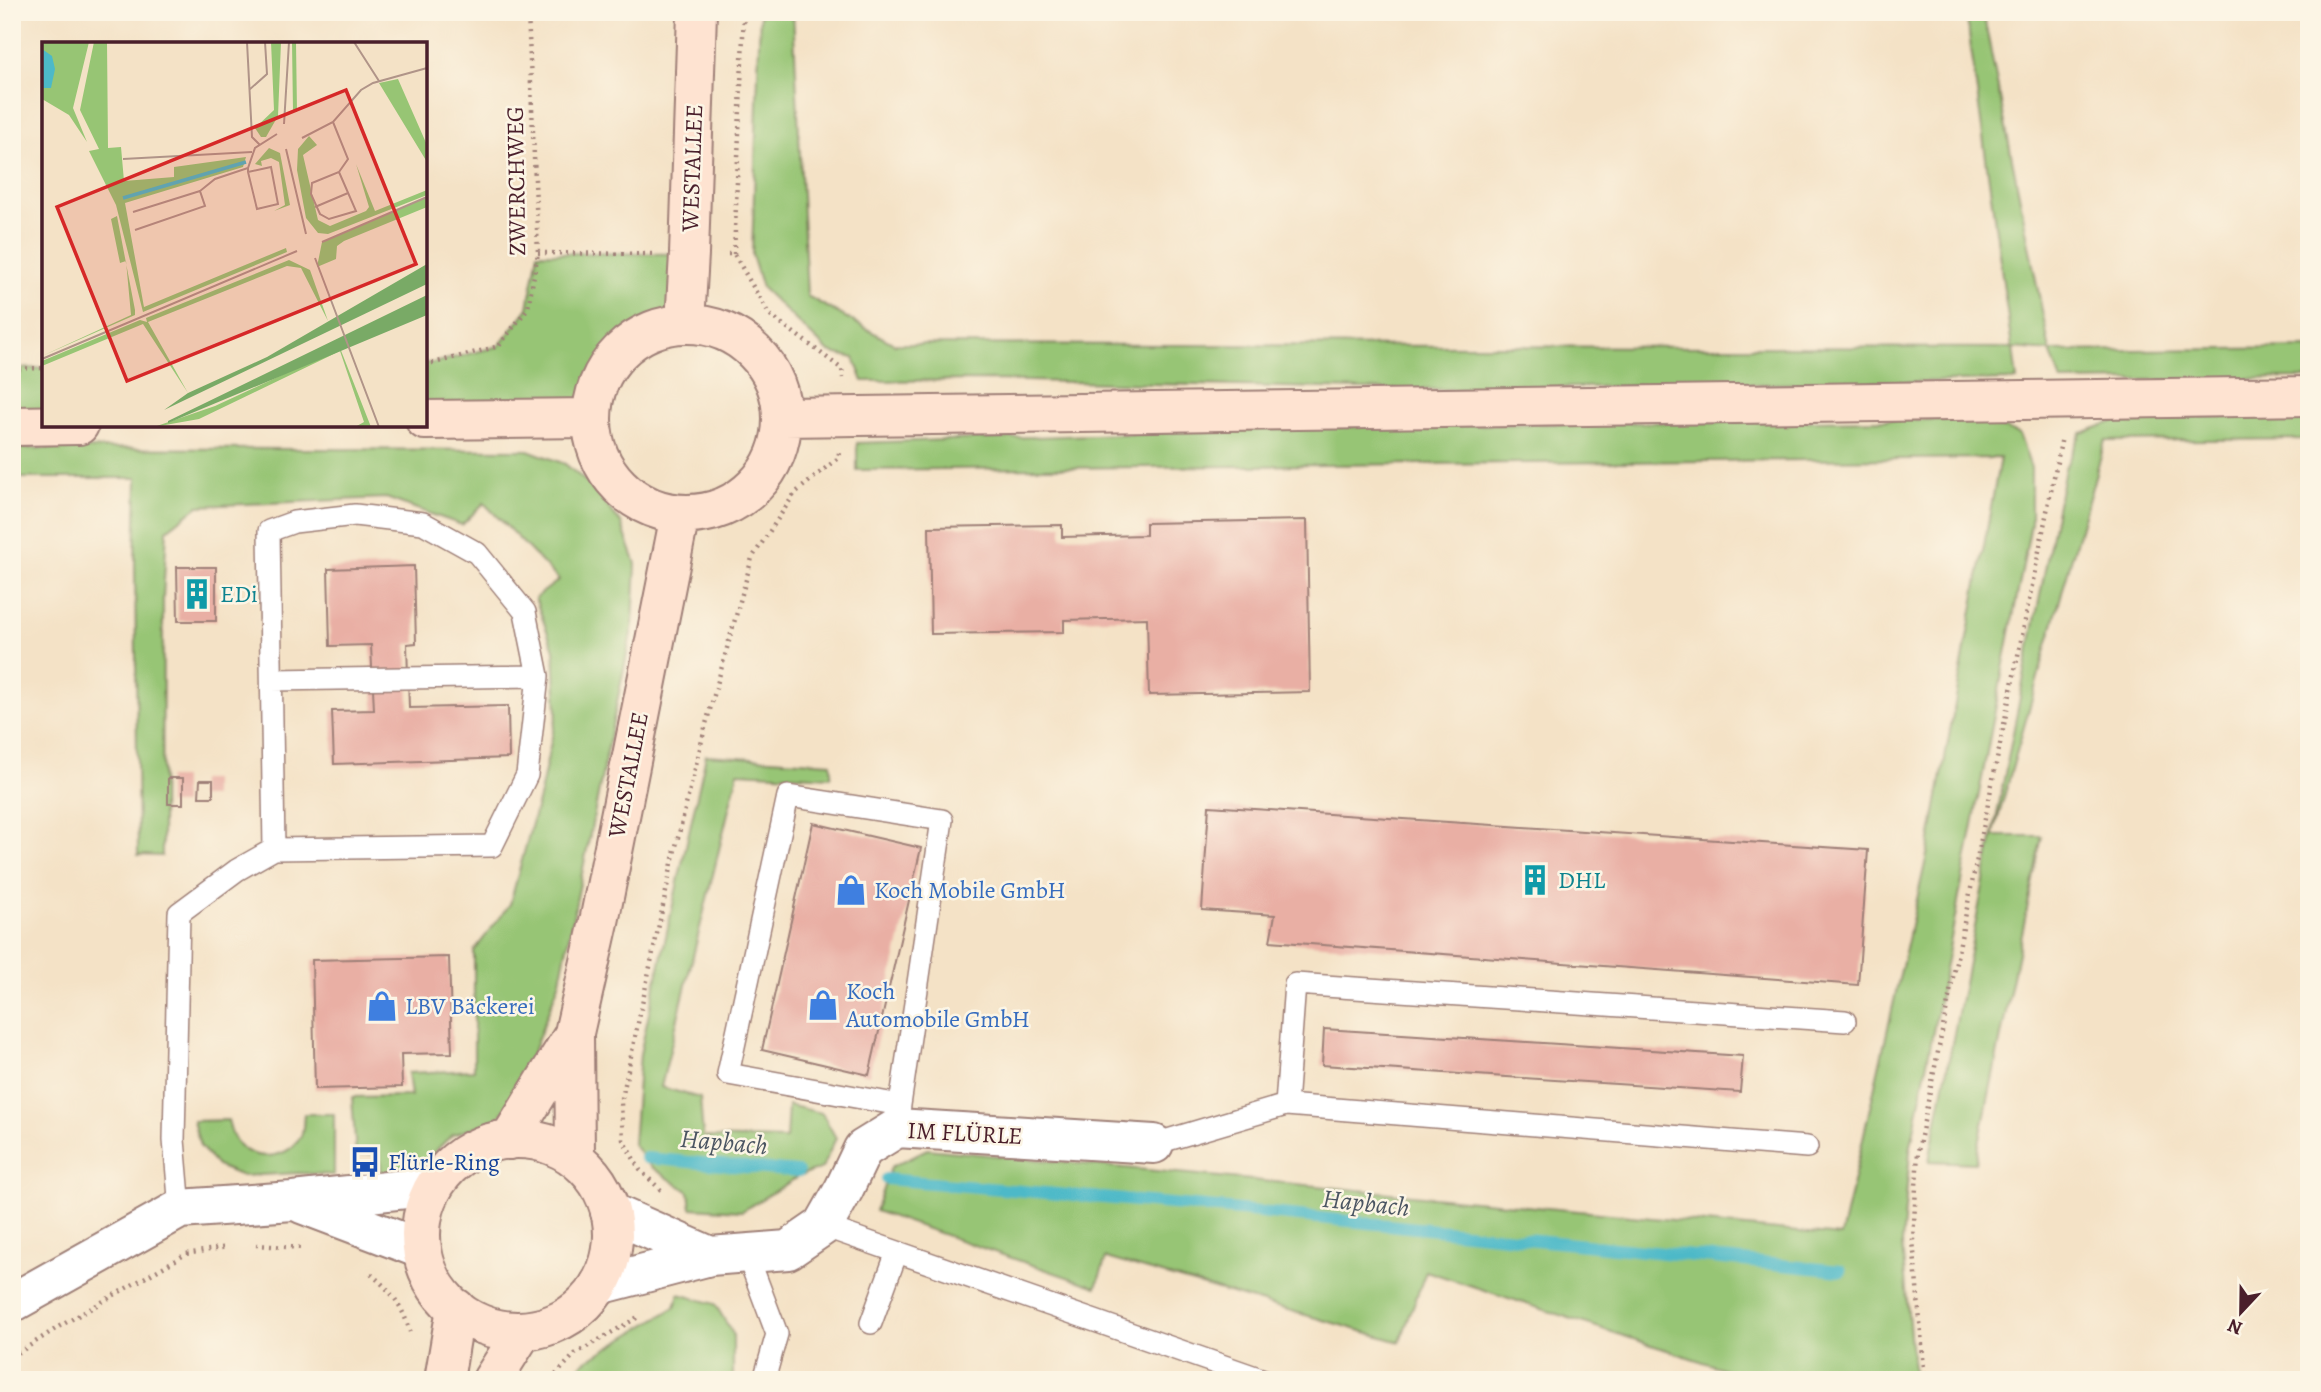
<svg xmlns="http://www.w3.org/2000/svg" width="2321" height="1392" font-family="Alegreya,serif">
<style>
.green{fill:#97c574;stroke:#707250;stroke-width:2}
.lines{fill:none;stroke-linecap:round;stroke-linejoin:round}
.stream{stroke:#4db9c8;stroke-width:12}
.building{fill:#e9afa4}
.lane-casing{stroke:#9f8078;stroke-width:24}
.street-casing{stroke:#9f8078;stroke-width:42}
.secondary-casing{stroke:#9f8078;stroke-width:42}
.path{stroke:#9f8078;stroke-width:4.5;stroke-dasharray:2 5;stroke-linecap:butt}
.lane{stroke:#fff;stroke-width:21}
.street{stroke:#fff;stroke-width:38}
.secondary{stroke:#fee3d1;stroke-width:38}
.labels{text-anchor:middle;dominant-baseline:central;stroke-width:5;stroke-linejoin:round;paint-order:stroke}
.street-label{font-size:24px;fill:#4a1f2b;stroke:#fcf5e5}
.culture-label{font-size:24px;fill:#0d838f;stroke:#fcf5e5;text-anchor:start}
.shop-label{font-size:24px;fill:#366cbe;stroke:#fcf5e5;text-anchor:start}
.transit-label{font-size:24px;fill:#164399;stroke:#fcf5e5;text-anchor:start}
.water-label{font-size:26px;font-style:italic;fill:#4b5562;stroke:#fcf5e5}
.inset-river{fill:none;stroke:#4db9c8;stroke-width:3.5}
.inset-road{fill:none;stroke:#b09488;stroke-width:2}
.view{fill:#d62828;fill-opacity:0.15;stroke:#d62828;stroke-width:3.5}
.inset-edge{fill:none;stroke:#4a1f2b;stroke-width:3.5}
</style>
<rect width="100%" height="100%" fill="#fcf5e5"/>
<filter id="ink" filterUnits="userSpaceOnUse"><feTurbulence type="fractalNoise" baseFrequency=".0143" numOctaves="2"/><feDisplacementMap in="SourceGraphic" scale="14" xChannelSelector="R" yChannelSelector="G"/><feConvolveMatrix kernelMatrix="1 2 1 2 8 2 1 2 1" color-interpolation-filters="sRGB"/></filter>
<filter id="wash" filterUnits="userSpaceOnUse"><feTurbulence type="fractalNoise" baseFrequency=".00686" numOctaves="4" result="noise"/><feDisplacementMap in="SourceGraphic" scale="28" xChannelSelector="R" yChannelSelector="G"/><feGaussianBlur stdDeviation="1.57" result="paint"/><feColorMatrix in="noise" values="0 0 0 0 0 0 0 0 0 0 0 0 0 0 0 0 0 1.4 0 .05"/><feComposite in="paint" operator="in"/></filter>
<g filter="url(#wash)">
<rect width="100%" height="100%" fill="#f4e2c6"/>
<path class="green" d="M760,12h33l14,284 87,48 1118,4 -46,-336h17l67,339 259,-3v30l-248,3 -11,-30 -37,-3 4,32 -613,10 -413,-10 -128,1 -9,-23 -25,-6 -67,-64 -10,-33z
M538,253l151,1 -4,69 -33,7 -31,20 -21,28 -9,40 -166,2v-57h9l65,-17 29,-38z
M44,368v57l-32,1v-57z
M2309,415v24l-204,2 -112,395h49l-67,327 -46,-2 136,-693 16,-35 43,-15z
M1980,419l39,15 12,34v56l-121,627 -8,93 12,136h-156l-332,-109 -26,71 -294,-84 -10,29 -221,-76 16,-44 36,-18 914,87 88,-390 71,-388 -1143,12v-27l500,-17z
M12,448l516,2 37,14 24,20 32,39 15,41 -3,60 -73,357 -41,108 -22,31 -45,15 -27,26 -43,16 -3,-24 -23,2 -4,-58 59,-1 -3,-23 66,-3v-119l36,-47 30,-110 17,-81 -3,-63 -19,-52 24,-18 -75,-77 -22,22 -76,-27 -188,8 -31,24 -4,68 -1,258 -24,-1 -3,-292 2,-85h-125z
M706,755l125,8v14l-93,-5 -77,315 39,11 3,39 83,2 2,-34 34,8 14,25 -14,30 -24,9 -56,34 -51,-3 -2,-16 -39,-26 -17,-22 7,-90z
M304,1114h30v61l-36,-2 -56,3 -25,-10 -17,-20 -7,-25 35,-1c3,10 4,18 11,25 18,18 50,13 62,-9 3,-6 2,-16 3,-22z
M679,1294l36,10 18,30v46h-168l18,-17 92,-56z"/>
<g class="lines">
<path class="stream" d="M646,1158l152,14
M886,1179l354,31 601,61"/>
</g>
<g id="blocks">
<path class="building" d="M1307,520l3,172 -161,3 -2,-77 -83,2v12l-133,2 -2,-107 133,-2v12l84,-2v-12z
M414,566l2,77 -9,1 2,64 99,-2 1,52 -175,6 -2,-53 42,-1 -3,-65 -41,1 -2,-77z
M177,567h39v54h-38z
M168,778h15v26h-15z
M200,780h13v17h-14z
M1209,806l659,44 -10,135 -588,-44 5,-26 -73,-5z
M813,823l108,25 -52,227 -107,-25z
M449,957l3,96 -51,1 1,33 -87,2 -3,-129z
M1324,1029l419,27 -3,36 -418,-27z"/>
</g>
</g>
<g filter="url(#ink)">
<use href="#blocks" fill-opacity="0" stroke="#9f8078" stroke-width="2"/>
<g class="lines">
<defs>
<path id="lane" d="M272,680l266,-4
M1286,1105l521,42
M897,1128l3,-23 42,-285 -154,-24 -60,278 172,31
M1154,1144l132,-39 9,-121 550,37
M180,1209l-6,-69 5,-227 58,-43 37,-21 218,-3 35,-71 11,-99 -13,-64 -48,-59 -54,-30 -68,-8 -61,7 -25,9 5,318
M823,1226l441,154
M747,1254l30,80 -13,46
M871,1323l26,-71"/>
<path id="street" d="M302,1204l119,45
M610,1212l100,44
M599,1285l111,-29 78,-6 35,-24 21,-37 19,-40 34,-21 257,16
M12,1303l168,-94 113,-8 141,-15"/>
<path id="secondary" d="M685,323l4,-69 8,-242
M592 419a95 95 0 1 1 190 0a95 95 0 1 1-190 0Z
M784,417l1525,-21
M425,420l166,-2
M12,426l67,-1
M421 1235a96 96 0 1 1 192 0a96 96 0 1 1-192 0Z
M509,1140l65,-106
M575,1158l-1,-125 25,-111 81,-407
M444,1380l12,-72
M492,1380l31,-49"/>
</defs>
<use href="#lane" class="lane-casing"/>
<use href="#street" class="street-casing"/>
<use href="#secondary" class="secondary-casing"/>
<path class="path" d="M538,253l115,1
M728,254h6l35,60 73,55 1,9
M734,254l10,-242
M425,363h9l65,-17 29,-38 10,-55 -10,-241
M12,369l32,-1
M661,1190l-21,-20 -17,-30 -2,-37 53,-249 32,-130 46,-166 43,-65 43,-35 1,-5
M256,1245l47,3
M371,1274c22,19 31,31 39,58
M12,1357l48,-31 126,-72 41,-7
M551,1380l24,-26 63,-37
M1925,1380l-12,-140 5,-89 144,-714"/>
<use href="#lane" class="lane"/>
<use href="#street" class="street"/>
<use href="#secondary" class="secondary"/>
</g>
</g>
<defs>
<symbol id="building-bare" viewBox="-9 -9 18 18"><path d="M-4-6H4V6H1V3H-1V6H-4ZM-2.5-4.3h1.7v1.8h-1.7ZM.8-4.3h1.7v1.8H.8ZM-2.5-1h1.7V.8h-1.7ZM.8-1h1.7V.8H.8Z" fill="#0f9aa8" stroke="#fcf5e5" stroke-width="2.5" paint-order="stroke"/></symbol>
<symbol id="shop-bare" viewBox="-9 -9 18 18"><path d="M-5-2.5h2.3a2.7 3.5 0 0 1 5.4 0H5L5.5 6h-11ZM-1.5-2.5h3a1.5 2.3 0 0 0-3 0Z" fill="#3f7fe0" stroke="#fcf5e5" stroke-width="2.5" paint-order="stroke"/></symbol>
<symbol id="bus-bare" viewBox="-9 -9 18 18"><path d="M-5-6H5V4H4V6H2V4H-2V6H-4V4H-5ZM-3.5-4V0h7V-4ZM-3.5 1.2v1.5H-2V1.2ZM2 1.2v1.5H3.5V1.2Z" fill="#1a4fb4" stroke="#fcf5e5" stroke-width="2.5" paint-order="stroke"/></symbol>
</defs>
<g fill-rule="evenodd">
<use href="#building-bare" x="175" y="572" width="44" height="44"/>
<use href="#building-bare" x="1513" y="858" width="44" height="44"/>
<use href="#shop-bare" x="829" y="868" width="44" height="44"/>
<use href="#shop-bare" x="801" y="983" width="44" height="44"/>
<use href="#shop-bare" x="360" y="984" width="44" height="44"/>
<use href="#bus-bare" x="343" y="1140" width="44" height="44"/>
</g>
<g class="labels">
<g class="street-label">
<text transform="translate(692 168) rotate(-88)">WESTALLEE</text>
<text transform="translate(516 181) rotate(-91)">ZWERCHWEG</text>
<text transform="translate(628 775) rotate(-79)">WESTALLEE</text>
<text transform="translate(965 1133) rotate(3)">IM FLÜRLE</text>
</g>
<g class="culture-label">
<text x="220" y="594">EDi</text>
<text x="1558" y="880">DHL</text>
</g>
<g class="shop-label">
<text x="874" y="890">Koch Mobile GmbH</text>
<text x="846" y="991">Koch<tspan x="846" dy="28">Automobile GmbH</tspan></text>
<text x="405" y="1006">LBV Bäckerei</text>
</g>
<g class="transit-label">
<text x="388" y="1162">Flürle-Ring</text>
</g>
<g class="water-label">
<text transform="translate(724 1142) rotate(5)">Hapbach</text>
<text transform="translate(1366 1203) rotate(6)">Hapbach</text>
</g>
</g>
<g transform="translate(42 42)">
<rect width="385" height="385" fill="#f4e2c6"/>
<path d="M0,0h47l-16,66 14,34 -18,-27 -27,-16zM52,0h13l1,106 13,-1 3,34 50,-4v-10l72,-10 -3,10 -118,36 19,104 142,-59 1,4 -144,60 -27,-107 -27,-54 10,-2 -19,-39zM229,0h10l-3,74 -12,21h-5l-6,-9 19,-18zM250,0h4l1,70h-4zM356,37l29,66v17l-48,-79zM267,94l8,9 -14,10 15,65 12,6 36,-15 3,-4 -13,-43 19,47 52,-21v5l-99,39 -10,-1 -12,-15 -9,-48 1,-21zM227,106l11,5 10,52 -16,6 11,-6 -6,-43 -8,-4 -10,3 1,5 -7,-2zM385,155v10l-83,34 -7,5 -1,13 -19,8 5,-25zM75,174l18,94v5l-93,41 89,-41 -5,-54 -6,2 -9,-44zM247,218l21,10 18,51 -27,-53 -14,-2 -139,56 40,71 -45,-69 -101,42v-5l98,-41 7,2 -1,-4zM298,306l31,79h-16l9,-5 -24,-71 -141,68 -45,8 61,-21z" fill="#97c574"/>
<path d="M385,222v20l-263,126 24,-17 79,-36zM385,253v20l-259,108v-2z" fill="#79aa66"/>
<path d="M0,7l10,7 3,13 -4,19h-9z" fill="#4db9c8"/>
<path class="inset-river" d="M81,156l123,-36"/>
<path class="inset-road" d="M205,0l5,95 8,8M312,0l25,39M207,48l18,-16 -2,-32M291,80l15,37 -9,13 -27,11 -1,11 9,20 9,5 27,-8 -17,-39M242,82l5,-82M260,96l31,-16 28,-32 12,-7 54,-15M244,107l20,85M81,117l129,-7M206,126v4l9,37 21,-5 -7,-37 -23,5M273,165l33,-14M91,170l67,-21M93,188l70,-24 -5,-15 15,-12 33,-11 7,-20 22,-14M280,200l105,-45M273,216l64,169M0,317l255,-108"/>
<path class="view" d="M304,48l70,174 -289,117 -70,-174z"/>
<rect width="385" height="385" class="inset-edge"/>
</g>
<rect width="2321" height="1392" fill="none" stroke="#fcf5e5" stroke-width="42"/>
<g transform="translate(2241 1312) rotate(202)" stroke="#fcf5e5" stroke-width="5" paint-order="stroke">
<path d="M0-5L12 26L0 18L-12 26Z" fill="#4a1f2b"/>
<text y="-10" font-size="19" font-weight="bold" text-anchor="middle" fill="#4a1f2b">N</text>
</g>
</svg>
